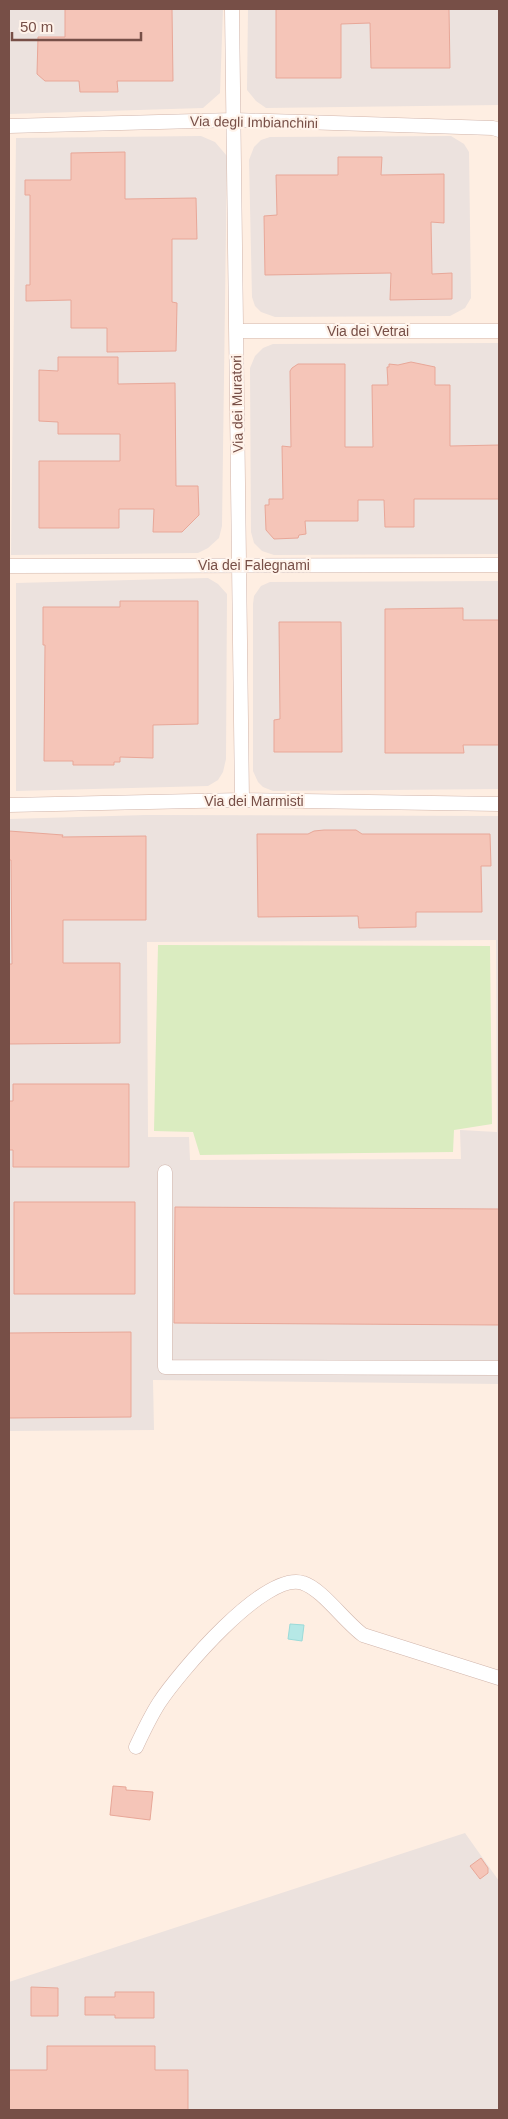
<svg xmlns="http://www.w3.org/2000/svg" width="508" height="2119" font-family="Helvetica,sans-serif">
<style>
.industrial{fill:#ece2de;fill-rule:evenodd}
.green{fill:#daecc0}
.water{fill:#b6e8e6;stroke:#9bdbd9}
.building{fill:#f5c5b8;stroke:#e8a798}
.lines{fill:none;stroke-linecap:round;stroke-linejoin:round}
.street-casing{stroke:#d1b5ab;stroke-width:15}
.street{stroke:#fff;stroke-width:14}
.labels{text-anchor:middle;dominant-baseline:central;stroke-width:4.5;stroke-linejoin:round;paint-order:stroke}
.street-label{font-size:14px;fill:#774f47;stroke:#fff3ea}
</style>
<rect width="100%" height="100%" fill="#feeee2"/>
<path class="industrial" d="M9,9h214l-3,84 -17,15 -194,6z
M248,9h251v96l-233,3 -10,-7 -9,-11z
M201,136l14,6 12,14 -5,370 -3,12 -11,10 -10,5 -187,2 5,-417z
M451,136l13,8 5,8 2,146 -6,10 -15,8 -175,1 -14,-5 -6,-6 -3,-9 -3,-137 5,-13 7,-7 9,-3z
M499,343v211l-225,1 -12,-4 -8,-8 -3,-11 -1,-164 5,-12 8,-8 10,-4z
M208,578l10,6 9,10 -1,165 -3,13 -5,8 -10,6 -192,5v-208z
M499,581v208l-226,2 -10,-4 -5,-5 -5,-11v-167l1,-8 7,-10 9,-4z
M146,815l353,1v568l-346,-4 1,50 -145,1v-612zM496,940l1,192 -37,-2 1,29 -271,1 -1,-23h-41l-1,-195z
M465,1833l34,48v229h-490v-128z"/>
<path class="green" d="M158,945l332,1 2,178 -38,6 -1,22 -253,3 -7,-23 -39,-1z"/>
<path class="water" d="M290,1624l14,1 -2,16 -14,-2z"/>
<path class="building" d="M65,9h107l1,72h-56l1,11h-38l-1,-11h-34l-8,-7 1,-37h27z
M276,9h173l1,59h-79l-1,-45 -29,1v54h-65z
M125,152v47l71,-1 1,41h-25v63l5,1 -1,48 -69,1v-24h-36v-28l-45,1v-16h4v-90h-5v-15h46v-27z
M338,157h44l-1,18 63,-1v49l-13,-1 1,52 20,-1v26l-62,1 1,-27 -126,2 -1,-59 13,-1 -1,-40h62z
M58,357h60v27l57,-1 1,103h22l1,29 -17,17h-29l1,-23h-35v19h-80v-67h81v-27h-62v-12l-19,-1v-51l19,1z
M411,362l24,5v18h15v61l49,-1v54h-85v28h-29l-1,-27h-26v21h-53l1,13 -7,1 -1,3 -24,1 -8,-9 -1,-25h4v-6h14l-1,-53 9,1 -1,-76 2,-3 6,-4h47v83h28l-1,-62h16l-1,-18h2v-3l9,1z
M120,601h78v123l-45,1v33l-33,-1v5h-6v3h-41v-4h-29l1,-116h-2v-38h77z
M463,608v12h36v125h-36l1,8h-79v-144z
M279,622h62l1,130h-68v-32l6,-1z
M324,830h32l6,4h128l1,32h-10l1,46h-66v15l-57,1 -1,-12 -100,1 -1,-83h51l6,-3z
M9,831l54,4 -1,2 84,-1v84h-83v43h57v80l-111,1v-80h3l-1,-104h-2z
M13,1084h116v83h-116v-17h-4v-49h4z
M14,1202h121v92h-121z
M175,1207l324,2v116l-325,-2z
M131,1332v85l-122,1v-85z
M113,1786l13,1v3l27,2 -3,28 -40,-5z
M481,1858l7,10v5l-8,6 -10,-13z
M31,1987l27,1v28h-27z
M115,1992h39v26h-39v-3h-30v-18h30z
M47,2046h108v24h33v40h-179v-40h38z"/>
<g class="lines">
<defs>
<path id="street" d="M232,9l10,791
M9,126l225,-6 259,8 6,2
M236,331h263
M9,566l490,-1
M9,805l233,-5 257,4
M165,1172v195l334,1
M136,1747c7,-15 14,-30 23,-44 19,-29 106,-133 144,-120 19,6 42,39 60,52l136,43"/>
</defs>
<use href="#street" class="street-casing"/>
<use href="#street" class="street"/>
</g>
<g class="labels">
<g class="street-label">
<text transform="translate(254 122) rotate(1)">Via degli Imbianchini</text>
<text x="368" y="331">Via dei Vetrai</text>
<text transform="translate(237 404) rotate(-91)">Via dei Muratori</text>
<text x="254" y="565">Via dei Falegnami</text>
<text x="254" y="801">Via dei Marmisti</text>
</g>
</g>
<rect width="508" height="2119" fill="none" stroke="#774f47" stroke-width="20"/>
<path d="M12 32v8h129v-8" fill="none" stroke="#774f47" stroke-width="2.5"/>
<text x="20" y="32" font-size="15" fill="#774f47" stroke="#fff3ea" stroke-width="4" paint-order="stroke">50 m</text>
</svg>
